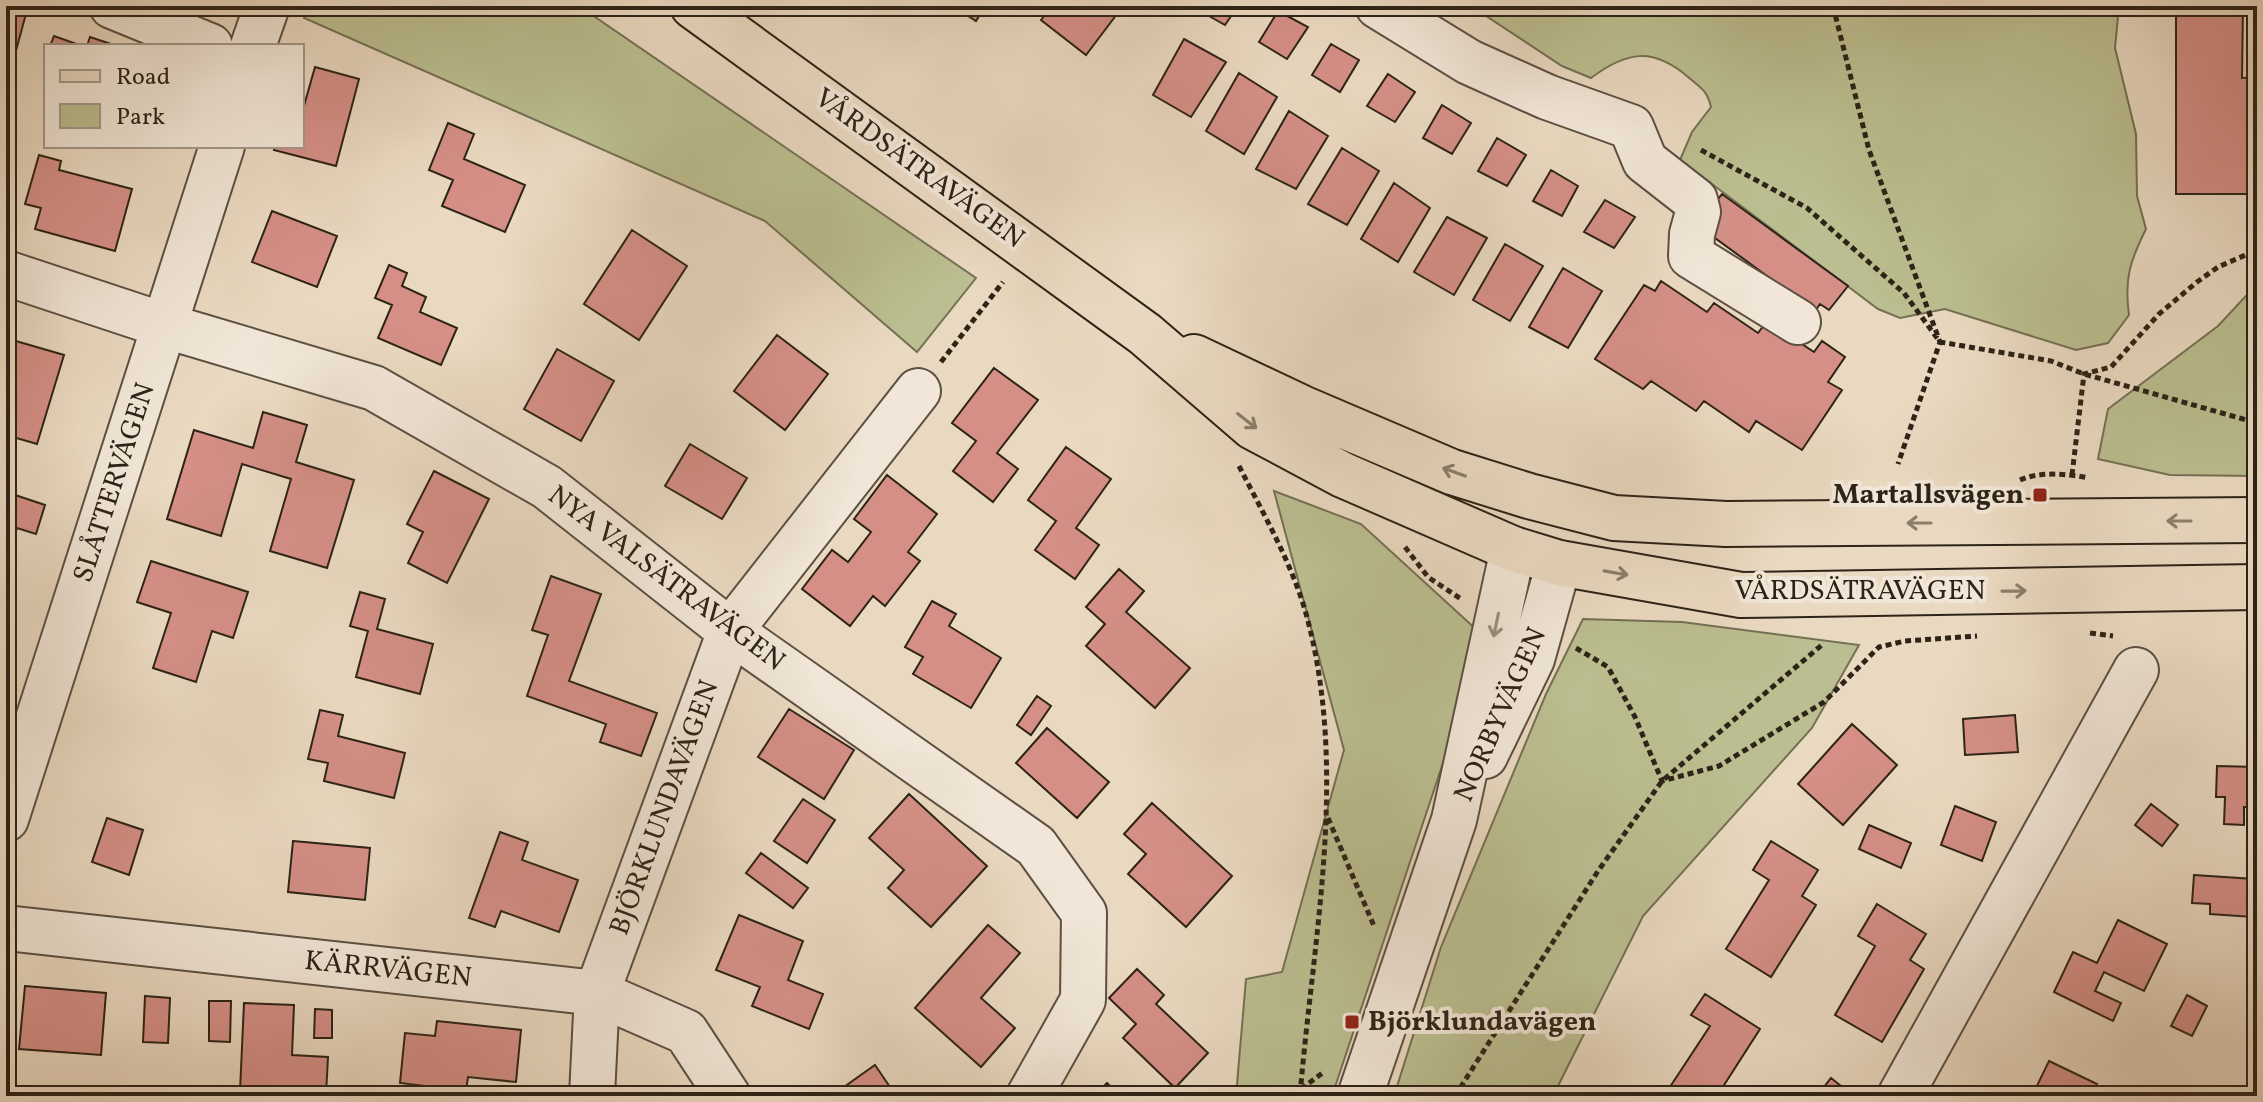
<svg xmlns="http://www.w3.org/2000/svg" width="2263" height="1102" font-family="Vollkorn,serif">
<style>
.green{fill:#bbbe90;stroke:#747054;stroke-width:2}
.building{fill:#d58f87;stroke:#2d2317;stroke-width:2}
.lines{fill:none;stroke-linecap:round;stroke-linejoin:round}
.minor-casing{stroke:#5c5042;stroke-width:48}
.major-casing{stroke:#2d2317;stroke-width:48}
.path{stroke:#2d2317;stroke-width:5;stroke-dasharray:6 4;stroke-linecap:butt}
.minor{stroke:#f1e6d7;stroke-width:44}
.major{stroke:#ead9c1;stroke-width:44}
.oneway{stroke:#8c7e6c}
.oneway2{stroke:#998e81}
.poi-dot{fill:#8f2418;stroke:#f1e6d7;stroke-width:3}
.labels{text-anchor:middle;dominant-baseline:central;stroke-width:8;stroke-linejoin:round;paint-order:stroke}
.street-label{font-size:28px;fill:#2d2317;stroke:#f1e6d7}
.poi-label{font-size:28px;font-weight:bold;fill:#2d2317;stroke:#f1e6d7;text-anchor:end}
</style>
<rect width="100%" height="100%" fill="#ead9c1"/>
<filter id="stains"><feTurbulence type="fractalNoise" baseFrequency=".0025" numOctaves="4"/><feColorMatrix values="0 0 0 0 .2 0 0 0 0 .09 0 0 0 0 .02 0 0 0 .5 -.17"/></filter>
<radialGradient id="worn" r=".72"><stop offset=".6" stop-color="#630" stop-opacity="0"/><stop offset="1" stop-color="#630" stop-opacity=".3"/></radialGradient>
<path class="green" d="M308,6h271l397,272 -59,74 -152,-131 -461,-203z
M1471,6h648l-4,42 21,86 1,62 9,33c-16,32 -22,50 -17,86l-21,28 -32,7 -131,-41 -45,9 -22,-9 -198,-149 12,-28 19,-25c-4,-17 -10,-19 -23,-30 -35,-30 -61,-26 -97,1l-29,-12z
M2257,284v192l-87,-1 -72,-16 10,-50 110,-83z
M1274,491l87,33 118,108 1,20 -148,444h-96l10,-117 36,-7 62,-222z
M1583,619l99,3 177,23 -47,83 -169,188 -88,176 -6,4h-155l47,-149 105,-253z"/>
<path class="building" d="M6,6l21,4 -13,48 -8,-2z
M953,6h32l-9,15z
M1052,6h71l-37,49 -45,-35z
M1197,6h41l-13,19 -30,-17z
M2176,6h67l-1,72 15,-1v117h-81z
M1278,11l30,16 -21,32 -28,-17z
M54,36l28,10h-32z
M90,37l27,9h-30z
M1184,39l42,23 -35,55 -38,-22z
M1331,44l28,16 -19,32 -28,-17z
M315,67l44,12 -23,87 -62,-16 1,-4h27v-33z
M1239,73l38,24 -33,57 -38,-23z
M1388,74l27,18 -20,30 -28,-16z
M1442,105l29,18 -19,31 -29,-16z
M1289,111l39,25 -32,53 -40,-20z
M448,123l26,11 -10,25 61,26 -20,47 -63,-26 11,-26 -24,-10z
M1497,138l29,17 -19,31 -29,-15z
M1342,148l37,23 -32,54 -39,-21z
M39,155l22,6 -2,9 73,19 -17,62 -80,-22 6,-21 -16,-4z
M1551,170l27,16 -16,30 -29,-15z
M1394,183l36,25 -32,54 -37,-23z
M1722,194l126,92 -19,24 -9,-6 -5,7 -111,-81 3,-18z
M1605,200l30,17 -21,31 -30,-16z
M272,211l65,25 -20,51 -65,-25z
M1447,217l40,21 -33,57 -40,-23z
M632,230l55,36 -48,74 -55,-36z
M1505,244l38,22 -33,55 -37,-21z
M389,265l18,8 -5,13 24,11 -6,15 37,16 -16,37 -63,-27 14,-33 -17,-7z
M1563,268l39,23 -34,57 -39,-21z
M1661,281l46,31 7,-9 44,30 9,-12 47,31 8,-11 23,16 -17,25 14,8 -40,60 -46,-29 -7,11 -45,-31 -8,10 -45,-30 -8,8 -48,-30 49,-74 11,6z
M6,318l9,3 -6,18 55,16 -27,89 -31,-9z
M777,335l51,39 -43,56 -51,-39z
M557,349l57,32 -33,60 -57,-32z
M994,368l44,32 -41,53 21,16 -25,33 -40,-31 23,-30 -24,-18z
M263,412l44,13 -11,37 58,18 -27,88 -57,-17 21,-72 -49,-15 -21,72 -54,-17 27,-89 59,18z
M690,444l57,34 -25,41 -57,-33z
M1066,447l45,32 -35,49 23,17 -24,34 -40,-29 21,-29 -28,-21z
M434,471l55,28 -42,84 -39,-20 15,-31 -16,-8z
M887,475l50,39 -29,38 12,9 -35,45 -12,-10 -23,30 -48,-37 30,-39 16,12 23,-30 -17,-13z
M6,492l39,13 -9,29 -19,-6 -11,33z
M151,561l97,31 -15,46 -21,-7 -16,51 -43,-14 18,-55 -34,-11z
M1119,569l25,22 -18,21 64,56 -35,40 -69,-62 19,-22 -19,-17z
M551,576l50,18 -32,87 88,32 -16,43 -41,-14 6,-18 -79,-28 21,-61 -16,-5z
M360,592l25,7 -8,30 56,15 -13,50 -64,-17 12,-46 -18,-5z
M932,601l24,13 -7,12 52,32 -30,50 -58,-34 10,-17 -18,-10z
M1037,696l14,10 -20,29 -14,-10z
M789,709l65,41 -30,49 -66,-42z
M320,710l23,5 -5,21 67,17 -11,45 -70,-17 4,-18 -20,-4z
M2015,715l3,37 -53,3 -2,-36z
M1852,724l45,41 -54,60 -45,-41z
M1047,728l62,54 -32,36 -61,-55z
M2217,766l40,1v40h-13v18l-20,-1 1,-27h-9z
M909,794l78,72 -56,61 -43,-39 16,-18 -35,-32z
M803,799l32,21 -28,43 -33,-22z
M1152,803l80,73 -46,51 -58,-53 18,-20 -22,-20z
M2151,804l27,21 -16,21 -27,-21z
M1955,806l41,16 -14,39 -41,-16z
M107,818l36,12 -14,45 -37,-13z
M1869,825l42,18 -10,25 -42,-19z
M500,832l28,10 -6,18 56,20 -19,52 -58,-21 -6,16 -26,-9z
M293,841l77,7 -5,52 -77,-8z
M1771,841l47,29 -16,26 14,9 -45,72 -45,-28 43,-69 -16,-10z
M761,853l47,35 -15,20 -47,-35z
M2194,875l60,4 -1,38 -43,-3v-10l-18,-1z
M1877,904l49,30 -16,26 14,9 -42,73 -47,-27 40,-69 -17,-10z
M739,915l64,26 -15,39 35,14 -14,35 -57,-23 8,-19 -44,-17z
M2118,920l49,24 -23,47 -40,-19 -9,19 26,12 -8,18 -59,-29 19,-40 24,11z
M988,925l32,28 -39,45 34,30 -34,39 -66,-59z
M1137,969l27,26 -8,9 52,49 -33,35 -52,-50 13,-14 -27,-26z
M25,986l81,7 -5,62 -82,-6z
M1705,994l55,35 -43,67h-53l46,-70 -19,-11z
M2187,995l20,11 -15,30 -21,-10z
M145,996l25,2 -2,45 -25,-1z
M209,1001h22l-1,41 -21,-1z
M244,1003l50,2 -2,50 36,2 -2,38 -86,-4z
M315,1009l17,1v28h-18z
M437,1021l84,9 -5,52 -48,-5 -2,14 -66,-8 5,-50 30,3z
M2049,1061l48,23 -6,12h-59z
M875,1065l17,25 -8,6h-44l-3,-4z
M1831,1078l20,16 -1,2h-33z
M1107,1083l13,13h-26z"/>
<g class="lines">
<defs>
<path id="minor" d="M112,6l98,40
M1378,6l91,56 78,35 84,30 14,34 50,39 3,12 -6,22 -1,22 107,66
M253,46l14,-40
M6,273l160,53 208,62 173,99 183,144 306,215 48,67 -1,87 -54,96
M1485,756l47,-97 27,-96
M6,819l216,-673
M6,928l591,65 89,39 42,64
M592,1096l5,-103 133,-362 188,-240
M1360,1096l94,-276 59,-271
M1900,1096l236,-426"/>
<path id="major" d="M693,6l452,328 108,93 90,48 170,74 46,14 182,32 516,-8
M1194,357l108,51 150,64 77,24 85,22 112,6 531,-4"/>
</defs>
<use href="#minor" class="minor-casing"/>
<use href="#major" class="major-casing"/>
<path class="path" d="M638,6l16,11
M1837,6l-2,8 34,136 71,192 -42,122
M2255,6l2,31
M1701,150l106,58 97,85 36,49 111,19 33,13 173,49
M941,362l62,-80
M1239,466c24,47 51,94 66,144 45,159 8,326 -5,486
M2072,475l12,-101 27,-7 48,-53 38,-32 21,-15 39,-17
M2020,480c20,-9 48,-6 69,-2
M1405,547l23,30 33,22
M2090,633l23,3
M1576,648l32,19 27,50 27,64 57,-15 105,-64 55,-55 26,-6 72,-5
M1328,818l46,108
M1301,1089l24,-18
M1455,1096l143,-225 64,-90 161,-137"/>
<use href="#minor" class="minor"/>
<use href="#major" class="major"/>
</g>
<defs><path id="oneway-shaft" d="M-6 0H5M1.5-3L5.5 0L1.5 3" fill="none" stroke-width="1.6" stroke-linecap="round" stroke-linejoin="round" transform="scale(2)"/></defs>
<g class="oneway">
<use href="#oneway-shaft" transform="translate(1247 421) rotate(38)"/>
<use href="#oneway-shaft" transform="translate(1454 472) rotate(-160)"/>
<use href="#oneway-shaft" transform="translate(2179 521) rotate(180)"/>
<use href="#oneway-shaft" transform="translate(1919 523) rotate(180)"/>
<use href="#oneway-shaft" transform="translate(1616 573) rotate(10)"/>
<use href="#oneway-shaft" transform="translate(2014 591) rotate(-1)"/>
</g>
<use class="oneway2" href="#oneway-shaft" transform="translate(1496 625) rotate(102)"/>
<g class="poi-dot">
<rect x="2032" y="487" width="16" height="16" rx="4"/>
<rect x="1344" y="1014" width="16" height="16" rx="4"/>
</g>
<g class="labels">
<g class="street-label">
<text transform="translate(919 169) rotate(36)">VÅRDSÄTRAVÄGEN</text>
<text transform="translate(115 483) rotate(-72)">SLÅTTERVÄGEN</text>
<text transform="translate(666 579) rotate(37)">NYA VALSÄTRAVÄGEN</text>
<text x="1860" y="591">VÅRDSÄTRAVÄGEN</text>
<text transform="translate(1501 715) rotate(-66)">NORBYVÄGEN</text>
<text transform="translate(665 808) rotate(-70)">BJÖRKLUNDAVÄGEN</text>
<text transform="translate(388 970) rotate(6)">KÄRRVÄGEN</text>
</g>
<g class="poi-label">
<text x="2024" y="495">Martallsvägen</text>
<text x="1368" y="1022" text-anchor="start">Björklundavägen</text>
</g>
</g>
<rect width="2263" height="1102" fill="none" stroke="#ead9c1" stroke-width="32"/>
<rect x="8" y="8" width="2247" height="1086" fill="none" stroke="#2d2317" stroke-width="4"/>
<rect x="16" y="16" width="2231" height="1070" fill="none" stroke="#2d2317" stroke-width="2"/>
<rect x="44" y="44" width="260" height="104" fill="#f1e6d7" stroke="#a3988a" stroke-width="2"/>
<rect x="60" y="70" width="40" height="12" fill="#ead9c1" stroke="#a3988a" stroke-width="2"/>
<text x="116" y="84" font-size="24" fill="#2d2317">Road</text>
<rect x="60" y="104" width="40" height="24" fill="#bbbe90" stroke="#a3988a" stroke-width="2"/>
<text x="116" y="124" font-size="24" fill="#2d2317">Park</text>
<rect width="100%" height="100%" filter="url(#stains)"/>
<rect width="100%" height="100%" fill="url(#worn)"/>
</svg>
